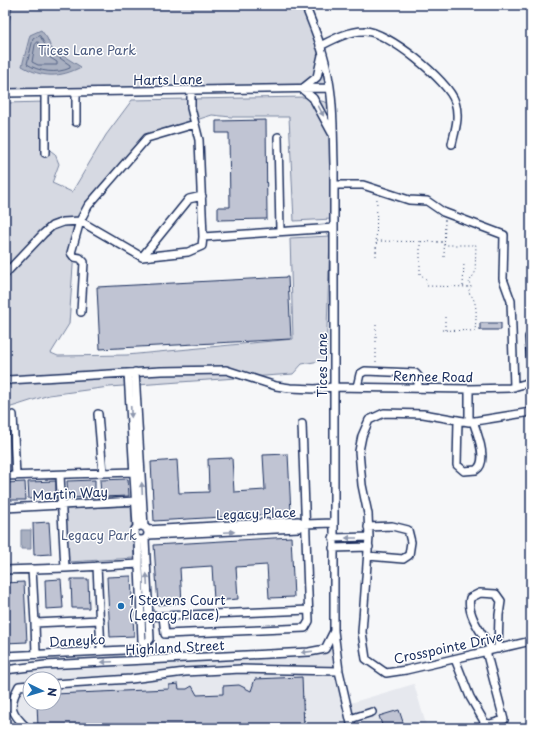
<svg xmlns="http://www.w3.org/2000/svg" width="536" height="733" font-family="'Playpen Sans',sans-serif">
<style>
.built{fill:#e6e8ee;fill-rule:evenodd}
.green{fill:#d6d9e2;stroke:#7884a0}
.water{fill:#a9b0c1;stroke:#707c99}
.lines{fill:none;stroke-linecap:round;stroke-linejoin:round}
.shore{stroke:#546386;stroke-width:1}
.stream{stroke:#707c99;stroke-width:2}
.building{fill:#c0c4d3;stroke:#1b2f5e}
.minor-casing{stroke:#1b2f5e;stroke-width:10}
.path{stroke:#1b2f5e;stroke-width:1;stroke-dasharray:1 3;stroke-linecap:butt}
.minor{stroke:#fff;stroke-width:7}
.oneway{fill:#8d97ae}
.poi-dot{fill:#1f6fb2;stroke:#fff;stroke-width:1.5}
.labels{text-anchor:middle;dominant-baseline:central;stroke-width:3;stroke-linejoin:round;paint-order:stroke}
.park-label{font-size:13px;fill:#4a5a7f;stroke:#fff}
.street-label{font-size:13px;fill:#1b2f5e;stroke:#fff}
.poi-label{font-size:13px;fill:#1b2f5e;stroke:#fff;text-anchor:start}
</style>
<rect width="100%" height="100%" fill="#f6f7f9"/>
<filter id="ink" filterUnits="userSpaceOnUse"><feTurbulence type="fractalNoise" baseFrequency=".025" numOctaves="2"/><feDisplacementMap in="SourceGraphic" scale="8" xChannelSelector="R" yChannelSelector="G"/><feConvolveMatrix kernelMatrix="1 2 1 2 8 2 1 2 1" color-interpolation-filters="sRGB"/></filter>
<g filter="url(#ink)">
<path class="built" d="M336,647l11,57 67,-20 13,44h-422v-58zM30,679h24v24h-24z"/>
<path class="green" d="M5,5h295l15,33 15,50 -325,5z
M306,97l23,6 3,116 -38,2 -5,-104h-58l-19,-2 -69,22 -56,70 -6,23 -6,7 -6,87 -18,29 7,3 69,-1 166,-16 -3,-101 40,-2 -4,124 -24,4 -9,10 -184,13 -60,8 -44,14v-306l40,-1 -3,42 13,10 4,10 -7,19 20,9 34,-57 26,-35z
M131,506l3,52 -66,4 -3,-53z"/>
<path class="water" d="M41,30l6,8 4,10 30,19c-21,11 -39,11 -59,-1l8,-31z
M21,530h10v19h-10z"/>
<g class="lines">
<path class="shore" d="M40,36l8,14 22,15v3c-13,6 -31,4 -43,-4l6,-25z
M38,42l6,12 13,8v3h-19l-6,-3 3,-17z"/>
<path class="stream" d="M5,39l7,-34"/>
</g>
<path class="building" d="M266,120l1,99 -49,1v-13h12l-1,-74h-13v-12z
M288,277l3,62 -191,10 -3,-62z
M480,323h21v7h-21z
M288,454l3,59 -137,8 -3,-59 26,-2 2,33 30,-1 -1,-33 24,-1 2,34 31,-2 -2,-35z
M128,479l1,17 -28,1 -1,-17z
M95,480v17l-27,1 -1,-17z
M56,481v17l-27,1 -1,-17z
M25,482l1,18h-21v-17z
M49,522l2,32 -17,1 -1,-32z
M291,537l3,60 -25,1 -2,-33 -31,2 2,32 -24,2 -2,-35 -32,2 2,35 -24,2 -4,-60z
M131,576l3,60 -24,1 -3,-60z
M61,579l2,29 -17,1 -1,-29z
M71,579h17l1,29h-17z
M24,582l3,60 -22,1v-60z
M302,677l2,51h-266l-1,-25h17v-9l115,-5v-4l9,-1 1,5h8l5,-3 5,9 26,-1v-8l16,-1 12,6 4,-12z
M399,710l6,18h-22l-4,-12z"/>
<g class="lines">
<defs>
<path id="minor" d="M305,5c10,25 20,49 24,76 5,27 4,56 5,83v467l5,40 13,57
M320,46c14,-7 29,-15 44,-15 22,-1 85,50 91,71 5,15 0,28 -3,42
M322,55l-5,22 -15,12 11,9 19,35
M191,90v18l8,32 4,97 131,-9
M76,92v30
M5,93l325,-5
M278,137l2,94
M45,153v-60
M334,185h29l46,15 18,1 16,11 61,23 -1,44 8,22 3,86
M142,257l47,-58 13,-3
M5,274l38,-40 9,-8 11,-4 17,-1 62,36 46,-5 14,-6 1,-9
M81,312l3,-50 -4,-4 -6,-1 -3,-4 9,-32 8,-15 59,-68 48,-14
M531,337h-2l2,26
M135,372l9,155
M128,373l9,153
M5,382l3,-2 153,-9 65,-1 50,16 14,2 25,1 18,-2 136,2 41,-1 21,-6
M357,387l3,-13 5,-3 50,2 3,3v12
M531,412l-62,10 -46,-8 -39,-1 -15,7 -7,16 -3,15 3,34 6,29 1,23 -7,95 4,27 20,14 20,-3 125,-29
M98,414l5,59
M13,415l3,61
M458,420l-1,45 7,6 12,-1c13,-8 1,-37 -3,-49
M469,422v-33
M5,476l129,-4
M5,508l131,-7
M304,524l29,-1
M134 533a7 7 0 1 1 14 0a7 7 0 1 1-14 0Z
M147,530l151,-9 6,3
M148,535l151,-7 5,-4
M333,538l36,-1
M138,540l4,101 4,3
M333,548l36,-1
M368,556l35,3 6,-4 2,-13 -3,-12 -16,-4 -24,1
M97,566l4,85
M65,568l74,-4
M32,569l3,54
M5,570l60,-2 -5,-93
M163,616l146,-6
M141,617l22,-1 2,18 140,-6 4,-7 -7,-197
M492,650c-8,-14 -26,-35 -22,-52l10,-5 16,1 5,7 -2,14 -1,34
M36,654l-1,-31 65,-3
M5,656l139,-7 2,-5 4,-5 -5,-100
M455,659l15,38 15,26 5,1 14,-4 -18,-69
M5,670l40,-5 264,-13 16,-3 9,-18
M54,684l77,-5 54,-7 56,-3 98,2
M350,719l22,-7
M27,728c-17,-16 -19,-22 -8,-42l11,-1"/>
</defs>
<use href="#minor" class="minor-casing"/>
<path class="path" d="M377,241l66,1
M420,241v33l6,5 1,7 43,1
M376,256l1,-59
M444,257l1,-37
M463,286l1,-23
M376,325v40
M442,330l33,1c1,-13 4,-30 -7,-39l3,-5 -2,-5 6,-9 1,-28h-33
M445,330v-13
M303,696l2,32"/>
<use href="#minor" class="minor"/>
</g>
<defs><path id="oneway-solid" d="M-6-.8H1V-3.2L6.5 0L1 3.2V.8H-6Z"/></defs>
<g class="oneway">
<use href="#oneway-solid" transform="translate(321 111) rotate(62)"/>
<use href="#oneway-solid" transform="translate(131 412) rotate(87)"/>
<use href="#oneway-solid" transform="translate(142 488) rotate(-93)"/>
<use href="#oneway-solid" transform="translate(229 532) rotate(-3)"/>
<use href="#oneway-solid" transform="translate(351 538) rotate(180)"/>
<use href="#oneway-solid" transform="translate(147 579) rotate(-93)"/>
<use href="#oneway-solid" transform="translate(307 652) rotate(173)"/>
<use href="#oneway-solid" transform="translate(107 662) rotate(177)"/>
</g>
</g>
<circle class="poi-dot" cx="121" cy="606" r="4"/>
<g class="labels">
<g class="park-label">
<text x="87" y="49">Tices Lane Park</text>
<text x="99" y="534">Legacy Park</text>
</g>
<g class="street-label">
<text transform="translate(168 79) rotate(-1)">Harts Lane</text>
<text transform="translate(321 365) rotate(-90)">Tices Lane</text>
<text transform="translate(433 376) rotate(1)">Rennee Road</text>
<text transform="translate(70 493) rotate(-3)">Martin Way</text>
<text transform="translate(256 513) rotate(-2)">Legacy Place</text>
<text transform="translate(77 640) rotate(-3)">Daneyko</text>
<text transform="translate(175 647) rotate(-3)">Highland Street</text>
<text transform="translate(448 647) rotate(-12)">Crosspointe Drive</text>
</g>
<g class="poi-label">
<text x="129" y="599">1 Stevens Court<tspan x="129" dy="15">(Legacy Place)</tspan></text>
</g>
</g>
<rect width="536" height="733" fill="none" stroke="#fff" stroke-width="20"/>
<rect x="10" y="10" width="516" height="713" fill="none" stroke="#1b2f5e" stroke-width="1.5" filter="url(#ink)"/>
<g transform="translate(42 691) rotate(95)"><circle r="19" fill="#ffffff" stroke="#a4acbf"/>
<path d="M0-3L7 15L0 10L-7 15Z" fill="#1f6fb2"/>
<text y="-6" font-size="11" font-weight="bold" text-anchor="middle" fill="#1b2f5e">N</text>
</g>
</svg>
